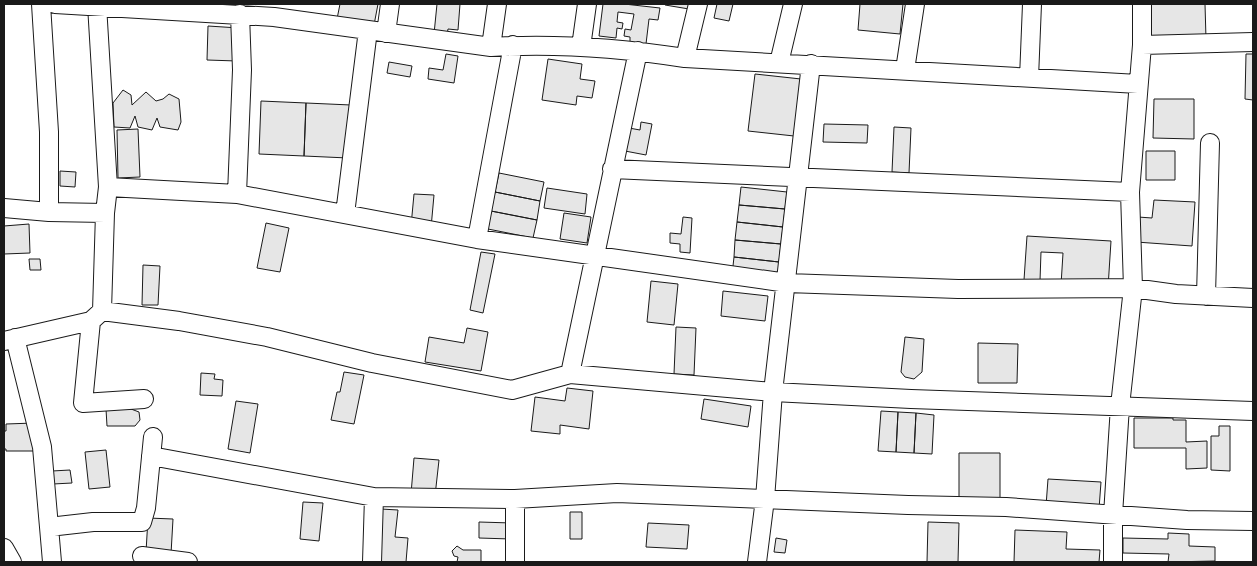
<svg xmlns="http://www.w3.org/2000/svg" width="1257" height="566" font-family="'Nunito Sans',sans-serif">
<style>
.building{fill:#e6e6e6;stroke:#1a1a1a}
.lines{fill:none;stroke-linecap:round;stroke-linejoin:round}
.minor-casing{stroke:#1a1a1a;stroke-width:20}
.minor{stroke:#fff;stroke-width:18}
</style>
<rect width="100%" height="100%" fill="#fff"/>
<path class="building" d="M340,4h38l-4,21 -37,-6z
M437,4h23l-2,26 -10,-1 -1,6 -13,-1z
M603,4h21l36,4 -2,12 -9,-1 -3,25 -16,-2v-5l-6,-1 1,-7 6,1 3,-16 -16,-2 -1,10 6,1 -1,6 -5,-1 -1,10 -17,-2z
M665,4h25l-1,5 -24,-4z
M717,4h16l-4,17 -15,-3z
M860,4h43l-3,30 -42,-4z
M1151,4h54l1,35 -55,1z
M208,26l31,2 -2,33 -30,-1z
M446,54l12,2 -4,27 -26,-4 1,-11 14,2z
M1246,54h7v46l-8,-1z
M548,59l34,5 -2,15 15,2 -3,17 -15,-2 -1,9 -34,-5z
M389,62l23,4 -2,11 -23,-4z
M755,74l46,5 -7,57 -46,-5z
M123,90l8,5 1,10 14,-13 10,9 7,-2 6,-5 10,5 2,23 -3,8 -18,-3 -3,-9 -5,12 -14,-3 -3,-11 -5,12 -16,-1 -1,-24z
M1154,99h40v40l-41,-1z
M261,101l45,2 -2,53 -45,-2z
M306,103l45,2 -3,53 -44,-2z
M641,122l11,2 -6,31 -21,-4 4,-23 11,2z
M824,124l44,1 -1,18 -44,-1z
M894,127l17,1 -2,45 -17,-1z
M138,129l2,48 -22,1 -1,-48z
M1146,151h29v29h-29z
M60,171l16,1 -1,15 -15,-1z
M499,173l45,9 -4,19 -45,-9z
M741,187l46,5 -2,17 -46,-4z
M547,188l40,6 -2,20 -41,-6z
M495,192l45,9 -3,19 -46,-9z
M414,194l20,1 -3,33 -20,-2z
M1154,200l41,2 -3,44 -56,-4 2,-25 14,1z
M739,205l46,4 -2,18 -46,-5z
M491,211l46,9 -4,18 -45,-9z
M564,213l27,4 -4,26 -27,-4z
M683,217l9,1 -2,35 -10,-1v-8l-10,-1v-10l11,1z
M737,222l46,5 -2,17 -46,-4z
M266,223l23,5 -9,44 -23,-4z
M29,224l1,29 -26,1v-28z
M1027,236l84,5 -3,47 -47,-3 2,-32 -22,-1 -1,29 -16,-1z
M735,240l46,4 -2,18 -45,-5z
M481,252l14,2 -12,59 -13,-3z
M734,257l45,5 -1,17 -46,-4z
M29,259h11l1,11h-11z
M143,265l17,1 -2,39h-16z
M651,281l27,3 -4,41 -27,-3z
M723,291l45,5 -3,25 -44,-5z
M676,327l20,1 -2,47 -20,-1z
M467,328l21,4 -7,39 -56,-9 4,-25 35,6z
M905,337l19,2 -2,33 -8,7 -9,-2 -4,-5z
M978,343l40,1 -1,39h-39z
M344,372l20,3 -10,49 -23,-4 6,-28h3z
M201,373l14,1 -1,5 9,1 -1,16 -22,-1z
M567,388l26,3 -4,38 -29,-4v9l-29,-3 4,-34 30,4z
M704,399l47,7 -3,21 -47,-8z
M236,401l22,3 -8,49 -22,-4z
M106,409h25l8,3 1,8 -5,6h-28z
M881,411l17,1 -2,40 -18,-1z
M898,412l18,1 -2,40 -18,-1z
M916,413l18,2 -2,39 -18,-1z
M1134,418h39v2h13v22l21,-1v27l-21,1v-21h-52z
M34,423v28h-28v-2h-2v-18h2v-7z
M1219,426h11v45l-19,-1v-34h8z
M106,450l4,37 -21,2 -4,-37z
M959,453h41v49h-41z
M414,458l25,2 -4,36 -24,-2z
M70,470l2,13 -19,1 -1,-13z
M1048,479l53,3 -2,27 -53,-3z
M303,502l20,1 -4,38 -19,-2z
M381,509l17,1 -3,27 13,1 -2,24h-29z
M570,512h12v27h-12z
M148,518l25,1 -2,35 -25,-2z
M479,522l33,1 -1,16 -32,-1z
M928,522l31,1 -1,39h-31z
M648,523l41,2 -2,24 -41,-2z
M1015,530l52,2 -1,17 34,1 -1,12h-85z
M1168,533l21,1v12l26,1v14l-47,1 1,-8 -46,-1v-15l45,1z
M776,538l11,2 -2,13 -11,-1z
M457,546l6,4h18v12h-24l1,-5 -4,-1 -2,-5z"/>
<g class="lines">
<defs>
<path id="minor" d="M41,4l8,128v80
M55,4l219,13 217,30c65,-4 130,1 194,11l453,26
M386,33l4,-29
M1142,45l111,-3
M491,47l6,-43
M581,47l6,-43
M685,58l13,-54
M779,63l14,-59
M905,70l10,-66
M1029,78l3,-74
M612,169c173,9 346,15 518,23
M108,187l129,7 240,45 310,44 171,6 175,-1 43,6 77,4
M237,194l5,-124 -2,-56
M4,208l45,4 56,1
M345,214l23,-184
M477,239l36,-194
M1206,296l4,-153
M102,311l77,10 88,16 105,26 140,27 58,-16 203,18 138,7 342,12
M91,321l-8,82 61,-4
M15,338l27,109 7,80
M4,341l87,-20 11,-10 3,-98 3,-26 -11,-182
M570,374l68,-323
M151,456l223,41 141,2 102,-6 291,12 98,2 181,13 66,1
M515,499v63
M4,548l8,14
M142,556l46,6
M52,562l-3,-35 44,-5h49l4,-14 7,-71
M372,562l2,-65
M757,562l8,-63 8,-107 38,-328
M1113,562v-47l7,-109 13,-118 -3,-96 12,-147v-41"/>
</defs>
<use href="#minor" class="minor-casing"/>
<use href="#minor" class="minor"/>
</g>
<rect width="1257" height="566" fill="none" stroke="#1a1a1a" stroke-width="10"/>
</svg>
